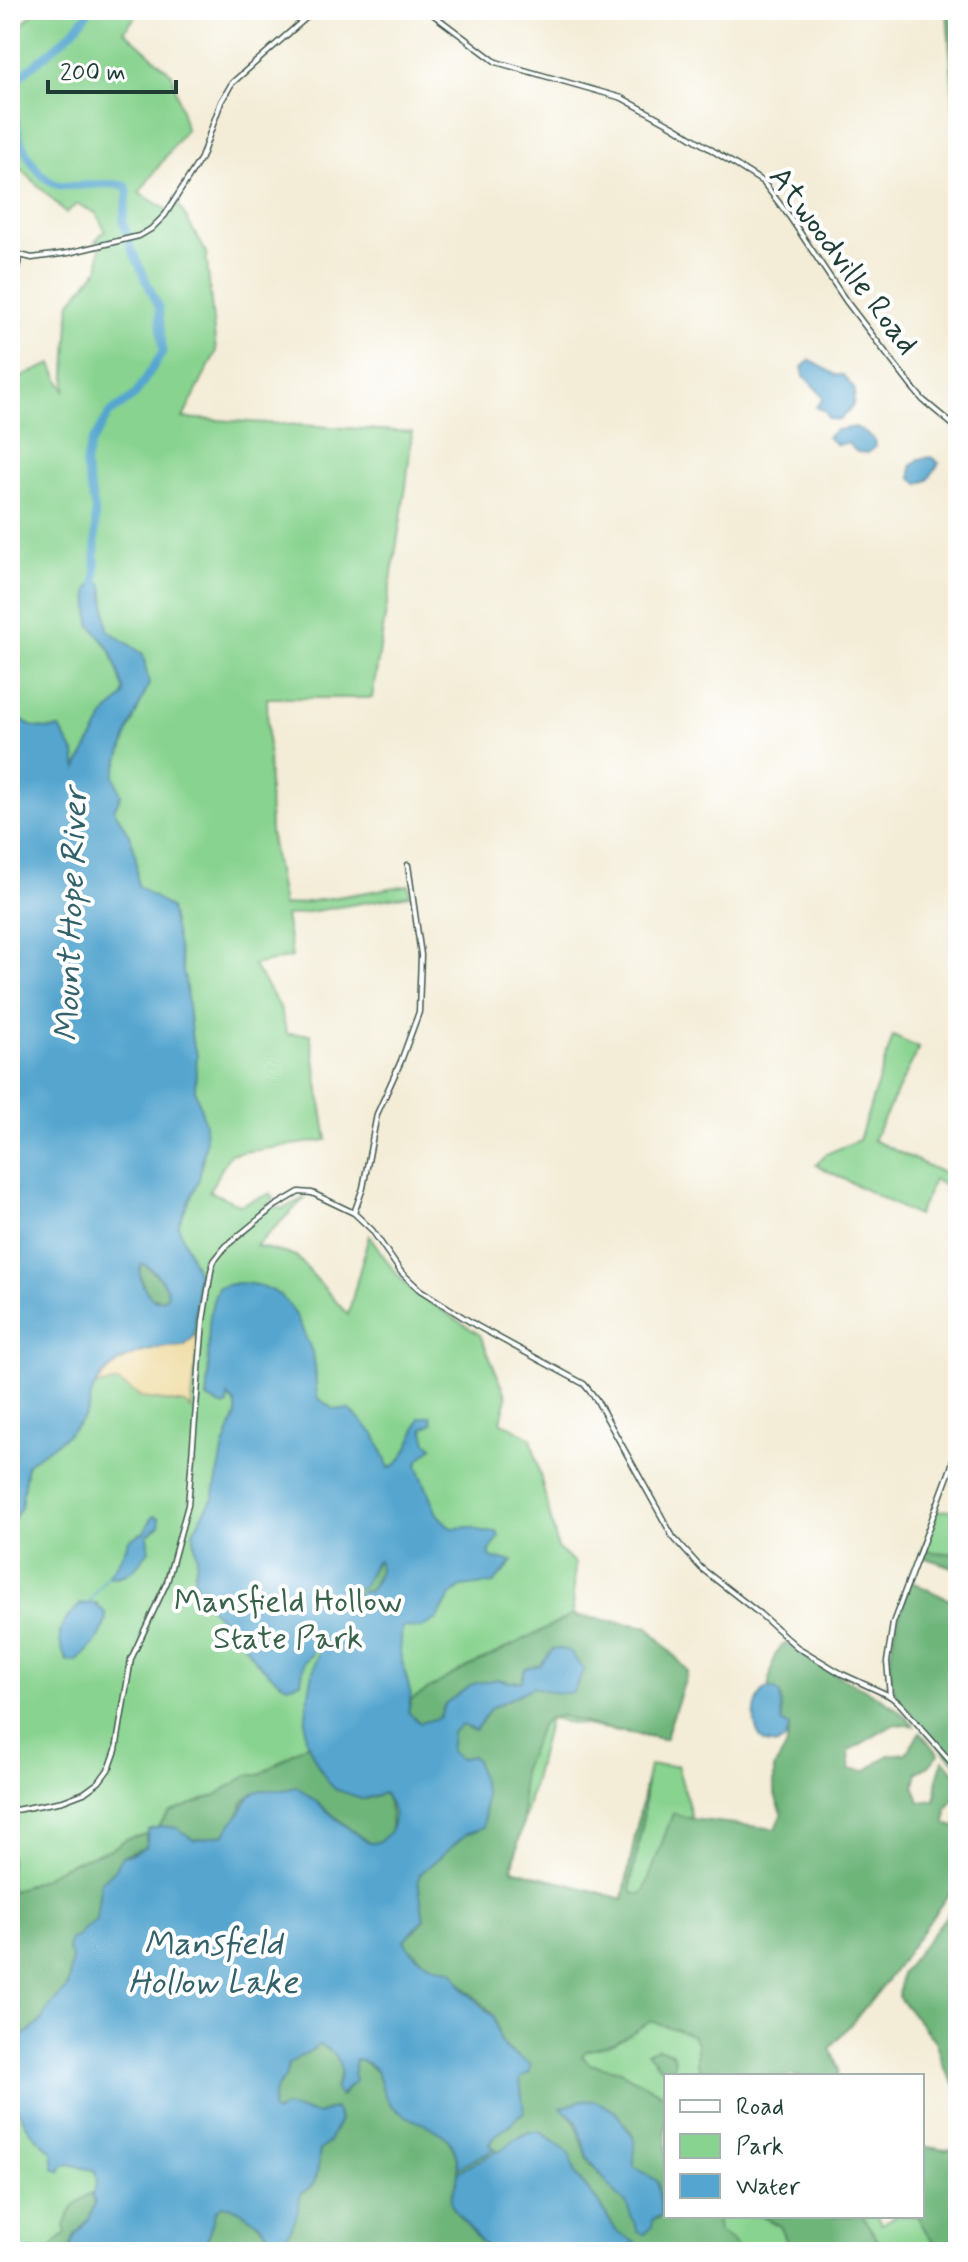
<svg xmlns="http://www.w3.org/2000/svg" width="968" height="2262" font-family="Mynerve,sans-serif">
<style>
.green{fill:#88d38f;stroke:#548862;stroke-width:2}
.forest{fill:#6eb57a;stroke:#467957;stroke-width:2;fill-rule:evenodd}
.sand{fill:#eeda9e;stroke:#868c69;stroke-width:2}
.water{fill:#54a5cf;stroke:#3a7182;stroke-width:2;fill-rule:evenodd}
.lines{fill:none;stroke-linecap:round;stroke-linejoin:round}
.stream{stroke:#54a5cf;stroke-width:2}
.river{stroke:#54a5cf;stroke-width:8}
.minor-casing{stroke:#3f574c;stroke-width:7}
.tertiary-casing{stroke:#3f574c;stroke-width:7}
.minor{stroke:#fff;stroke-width:4}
.tertiary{stroke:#fff;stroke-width:4}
.labels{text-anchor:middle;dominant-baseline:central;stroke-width:8;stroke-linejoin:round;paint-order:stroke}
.street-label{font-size:32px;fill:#1f3d34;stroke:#fff}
.park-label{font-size:32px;fill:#39624b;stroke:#fff}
.water-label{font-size:34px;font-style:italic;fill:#32616a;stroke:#fff}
</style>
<rect width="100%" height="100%" fill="#fff"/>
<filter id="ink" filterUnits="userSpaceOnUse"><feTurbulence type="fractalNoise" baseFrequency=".0125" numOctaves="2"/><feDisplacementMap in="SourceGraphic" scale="16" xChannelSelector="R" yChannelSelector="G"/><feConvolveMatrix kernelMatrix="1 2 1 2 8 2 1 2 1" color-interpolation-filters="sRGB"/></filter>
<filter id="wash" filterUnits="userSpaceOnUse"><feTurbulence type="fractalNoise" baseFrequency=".006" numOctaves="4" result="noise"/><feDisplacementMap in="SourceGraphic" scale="32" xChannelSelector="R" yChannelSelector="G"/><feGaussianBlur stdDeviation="1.8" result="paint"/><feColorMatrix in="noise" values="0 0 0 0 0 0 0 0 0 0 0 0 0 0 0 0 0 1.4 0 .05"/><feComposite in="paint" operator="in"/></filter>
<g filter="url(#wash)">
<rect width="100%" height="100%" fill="#f3ecd6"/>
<path class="green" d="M36,10h105l-17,21 48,43 14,55 -47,64 32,19 6,-10 29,50 10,100 -33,66 229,14 -6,55 -34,211h-105l3,133 13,75 126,-21 1,10 -125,21 7,41 -39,8 27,42 7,27h23l17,106 -97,14 -21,37 31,14 30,-11 4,4 -7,7 16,4 23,-12 -50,49 40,10 52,59 21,-80 25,36 17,19 69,45 27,62 -6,24 30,17 27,111 17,14 -2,52 75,12 40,44 -23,68 -116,-20 -37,150 111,30 26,-133 28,-1 18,63 96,248h-125v140h157l18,36h-831v-1871l42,-17 13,28 5,-89 29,-35 1,-27h-5l10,-11 -9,-17 -19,-9 -11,9 -56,-55v-120z
M893,1036l26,12 -46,92 85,40v11l-24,-11 -17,36 -101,-51 10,-11 33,-14z
M958,1510v44l-36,-3 15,-40z
M862,2216h15l4,8 15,-8h21l13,22 14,14h-58z"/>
<path class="forest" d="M947,10h11v154z
M144,1264l20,18 4,12 -5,6 -12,-3c-7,-8 -12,-20 -12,-31z
M921,1551l37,3v15l-38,-13z
M378,1560c5,10 -3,21 -8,30l-13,4 -9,12 -3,-7z
M910,1581l48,23v162c-14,-16 -57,-59 -64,-76 -12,-30 7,-80 16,-109z
M573,1615l75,12 40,44 -23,68 -65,-12 -38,-11 -14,2 -8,9 -18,45 1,50 -11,47 111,30 23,-119 -3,42 -12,60v9l4,3h6l4,-5 28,-76 19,6 84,10 6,-15 -8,-22v-24l12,-20 4,-21 -8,-4 -1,-25 -7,-9h-6l6,-32 7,-11 6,-3c12,9 24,18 37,25 33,19 65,28 90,58l-19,-2 -46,27 1,19 16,1 23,-16 17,-2 14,-21 19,22 -10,12 -12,6 -3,13 6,17 15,-2c4,-17 0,-24 9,-40l14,16v19l-11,13 -1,16 12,4v53l-77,108 -51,59 9,22 -1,6h-135l-6,-14v-19l-5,-8 -41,-14 -37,23 -28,7 -4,5 8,8 30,7 46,25v120h50l2,16 14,8 9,12h-106l-1,-10 -17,-10 -19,-31 -20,-23 -9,-25 -21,-17 -7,-4 -18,2 -24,19 -10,-9 10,-12 24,-19 -3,-34 10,-10c-9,-14 -18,-13 -27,-25 -6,-7 -5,-15 -8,-24 -8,-20 -33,-27 -41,-48l-27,-8 -23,-21v-6l11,-6 9,-12 -6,-38 2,-7 46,-40 18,-7 1,-20 -9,-47 -4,-4 -13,3 -9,-8 2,-19 10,-7 10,5 5,-2 14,-20 42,-21 24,6h12l8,-8 7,-15c-12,-12 -8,-20 -29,-21l-15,16 -15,4 -3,12 -12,1 -13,-3 -29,8 -24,18 -5,13 -19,5 -12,-10 3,-13 41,-25zM593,2100l23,12 17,24 1,30 24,18v15l4,12 -3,7 -7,2v7l-7,7c-12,-11 -11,-20 -19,-31 -11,-16 -32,-29 -40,-48 -7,-18 -6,-35 -25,-47z
M308,1743l11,25 18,22 29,9 18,-6c8,17 16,53 -15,50 -26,-18 -48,-40 -74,-57l-4,4h-27l-13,5 -8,7 -3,10 -15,22 -31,6 -17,-12h-20l13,-16 44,-16 34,-21h11z
M146,1834v13l-24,9 -6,12 -15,14 -5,38 -14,10 -4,7 -8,3 -2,10 4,8 -4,29 -17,18 -13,20 -20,14 -4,7 2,10 -6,7v-171l34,-14 19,-12 50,-18 13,-9z
M958,1901v189l-14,-23 -9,-26 -36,-43 2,-24z
M320,2045c9,3 20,14 21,25 0,5 -5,14 -6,19l3,6 4,1 13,-16 -2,-6 2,-12 5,-2c28,14 15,25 30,43 15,19 41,16 56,34 13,16 14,32 10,51 -1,5 -5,12 -4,17 2,8 31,36 38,47h-287l13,-41 7,-6c16,2 42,20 48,34h12c10,-15 16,-28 17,-45 22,-12 16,-23 20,-44l8,-7 12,-23 -7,-12 -15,6 -34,-7 -9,6 -3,-4c1,-17 1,-19 13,-31l3,-15z
M658,2048l14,5 3,6 -2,9h-12l-14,-16z
M922,2146l24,4 12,-2v104h-14l-14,-14 -13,-22h5z
M92,2193l4,9 -7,17 -14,16 -6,17h-19l4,-8 12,-10 -2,-8c5,-14 14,-27 28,-33z
M761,2216h101l24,36h-50l-10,-11 -4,4 -2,7h-37l4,-10 -7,-16z"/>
<path class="sand" d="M194,1336h4l-7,74 -6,-6 -42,-6 -25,-16 -22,4c19,-30 54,-39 88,-40z"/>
<path class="water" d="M810,360l26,15h7l12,15 -2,15 -13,15 -11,-1 -4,-8 -9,-4 7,-7 -1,-5 -18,-19 -2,-9z
M856,427l18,12 1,8 -7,6 -11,-1 -10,-9 -10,2 -10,-8 9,-7z
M931,457l8,6 -11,17 -9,4 -8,-6v-11l8,-8z
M95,579l8,6 5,45 35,24 6,30 -20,46 -15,45 7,20 -7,15c9,15 21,31 22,49 1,9 0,17 2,27l32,22 15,72 7,61 5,14 -2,35 10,33 1,18 -7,38 -21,47 20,48 -4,62 -10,10c-34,1 -72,9 -90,42 -5,10 -3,21 -10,29 -14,19 -38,33 -57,47l-6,44 -11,16v-125c7,-14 10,-61 0,-74v-558l7,-10 -7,-12v-41c10,22 27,27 50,24l15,26 2,14 28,-53 18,-18 1,-7 -13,-39 -21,-27 -2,-34zM142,1264c11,3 23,18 26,30l-5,6h-8c-10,-7 -20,-25 -13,-36z
M237,1283c36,0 54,16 66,48 4,11 9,17 11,29 3,13 0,25 4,38l15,11 17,1 26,26 13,32c17,-6 24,-33 31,-50l11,-2 2,7 -10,5 4,14 6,5 -14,13 -2,5 20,49 14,14 21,-1 11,5h14l2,5 -9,14v5l3,3 20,2 -19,22 -33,4 -10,9 -14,23 -16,9 -19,-1 -2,26 11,42 -3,17 12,11 19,-5 7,-15 27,-19 24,-5 13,3 12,-1 3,-12 15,-4 13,-16c23,-1 19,9 31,21l-12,23h-15l-24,-6 -42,21 -16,22 -13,-5 -10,7 -2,19 9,8 13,-3 4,4 9,33 -1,34 -18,7 -46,40 -2,7 6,38 -20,21c9,19 29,27 49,31l10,17 31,29 6,25 11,11 19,11v8l-10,7 4,33 -32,27 -3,6 5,4 -36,19c-2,-47 -42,-38 -67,-63 -15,-15 -5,-42 -35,-45l-3,14 2,7 -16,15 -4,-7c1,-6 7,-13 6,-19 -2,-11 -11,-22 -21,-25l-32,19 -3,14c-11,13 -12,13 -13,31l3,4 9,-6 34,7 17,-6 5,12 -12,23 -8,7c-4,21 2,32 -20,44 -1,17 -6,38 -22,47l-7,-2c-5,-14 -32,-32 -48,-34l-7,6 -13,41h-134l6,-17 14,-16 6,-16 -3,-8 5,-12 -2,-12 -25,-7 -8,2 -1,6 -7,-3 -2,-17 -22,-21 -10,-18 -8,-8 -2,-42 6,-7 -2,-10 4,-7 20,-14 13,-20 17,-18 4,-29 -4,-8 2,-10 8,-3 4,-7 14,-10 5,-38 15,-14 6,-12 10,-2 14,-7 2,-17 14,-4 15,2 17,12 31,-6c4,-8 10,-14 15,-21 7,-11 8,-23 26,-23 10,0 23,1 30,-4 25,18 46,40 73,57 15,1 28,-16 24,-32 -2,-6 -6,-12 -9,-18l-20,6c-8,-3 -23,-7 -28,-10 -13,-10 -23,-33 -29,-47 -6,-14 6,-76 12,-91l-1,-5 -4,1 -3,8 -7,7 -3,20 -14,4 -9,-5 -24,-22 -14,-21 -33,-33 -13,-26 3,-21 -4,-27 20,-33 11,-51 12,-33v-10l-8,-8v9l-5,2 -16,-9c5,-37 -5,-75 11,-111zM378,1560c5,11 -3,23 -10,32l-6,-1 -10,7 -1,7 -3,1 -3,-7 19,-15 10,-21z
M153,1516l6,1 1,8 -13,10 2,15c-10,15 -21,30 -42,26l11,-13 11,-23 16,-9z
M96,1603l10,11c0,21 -15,34 -30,48l-9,-1c-14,-27 -7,-38 14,-57z
M765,1689h9l6,5 2,29 8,3 -5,14 -8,5 -12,-2c-15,-15 -13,-38 0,-54z
M582,2100l14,1 20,11 18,27v27l23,15 5,33 -10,6v7l-7,7 -7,-2 -12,-29 -12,-11 -27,-36 -11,-36 -15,-12z
M529,2132h12l25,18 4,5 7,22 21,25 19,30 19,11 -1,9h-145c-7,-12 -39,-41 -39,-50 0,-10 7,-22 8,-31l37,-20 3,1 16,-13z"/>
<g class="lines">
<path class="stream" d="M89,1603l18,-27"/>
<path class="river" d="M10,86c26,-26 59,-45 80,-76
M10,106c6,9 6,20 9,30 7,18 22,48 44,50 21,1 43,-5 63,0l2,6 -5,29 8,27 28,60 4,44 -28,43 -26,19 -18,30 -6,20 10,47 1,76"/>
</g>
</g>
<g filter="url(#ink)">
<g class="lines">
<defs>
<path id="minor" d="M427,10l69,52 126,36 53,29 88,55 26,34 57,85 66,86 11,13 35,29
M10,241l10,14 12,3 36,-5 71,-17 12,-7 14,-14 36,-57 20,-56 11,-19 83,-73
M10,345l3,-9 -2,-42 9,-39
M354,1213l9,-25 14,-74 24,-53 18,-49 2,-57 -13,-90
M890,1696l-3,-34 6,-39 58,-155 7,-31"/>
<path id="tertiary" d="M10,1811l53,-10 21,-8 15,-11 11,-15 6,-17 15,-91 36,-77 21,-77 15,-184 8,-50 3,-10 12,-15 49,-40 24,-14 13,1 42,20 18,17 29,42 19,18 57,36 107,58 12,15 77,138 28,31 59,46 37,33 45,27 48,22 10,8 58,66"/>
</defs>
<use href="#minor" class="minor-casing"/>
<use href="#tertiary" class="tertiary-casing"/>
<use href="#minor" class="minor"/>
<use href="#tertiary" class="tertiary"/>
</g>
</g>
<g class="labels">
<g class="street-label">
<text transform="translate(843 261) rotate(53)">Atwoodville Road</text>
</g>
<g class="park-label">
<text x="288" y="1602">Mansfield Hollow<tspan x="288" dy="37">State Park</tspan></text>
</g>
<g class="water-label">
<text transform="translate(72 915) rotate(-88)">Mount Hope River</text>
<text x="213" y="1944">Mansfield<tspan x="213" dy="39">Hollow Lake</tspan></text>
</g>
</g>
<rect width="968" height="2262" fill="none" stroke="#fff" stroke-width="40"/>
<rect x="664" y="2074" width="260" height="144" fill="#ffffff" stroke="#a5b1ae" stroke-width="2"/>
<rect x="680" y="2100" width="40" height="12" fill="#ffffff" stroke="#a5b1ae" stroke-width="2"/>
<text x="736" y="2114" font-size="24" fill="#1f3d34">Road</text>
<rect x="680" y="2134" width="40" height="24" fill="#88d38f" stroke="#a5b1ae" stroke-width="2"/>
<text x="736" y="2154" font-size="24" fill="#1f3d34">Park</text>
<rect x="680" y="2174" width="40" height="24" fill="#54a5cf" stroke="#a5b1ae" stroke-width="2"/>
<text x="736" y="2194" font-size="24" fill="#1f3d34">Water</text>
<path d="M48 80v12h128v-12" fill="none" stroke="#1f3d34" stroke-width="4"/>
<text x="60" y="80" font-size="24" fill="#1f3d34" stroke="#ffffff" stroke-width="6" paint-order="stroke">200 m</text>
</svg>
